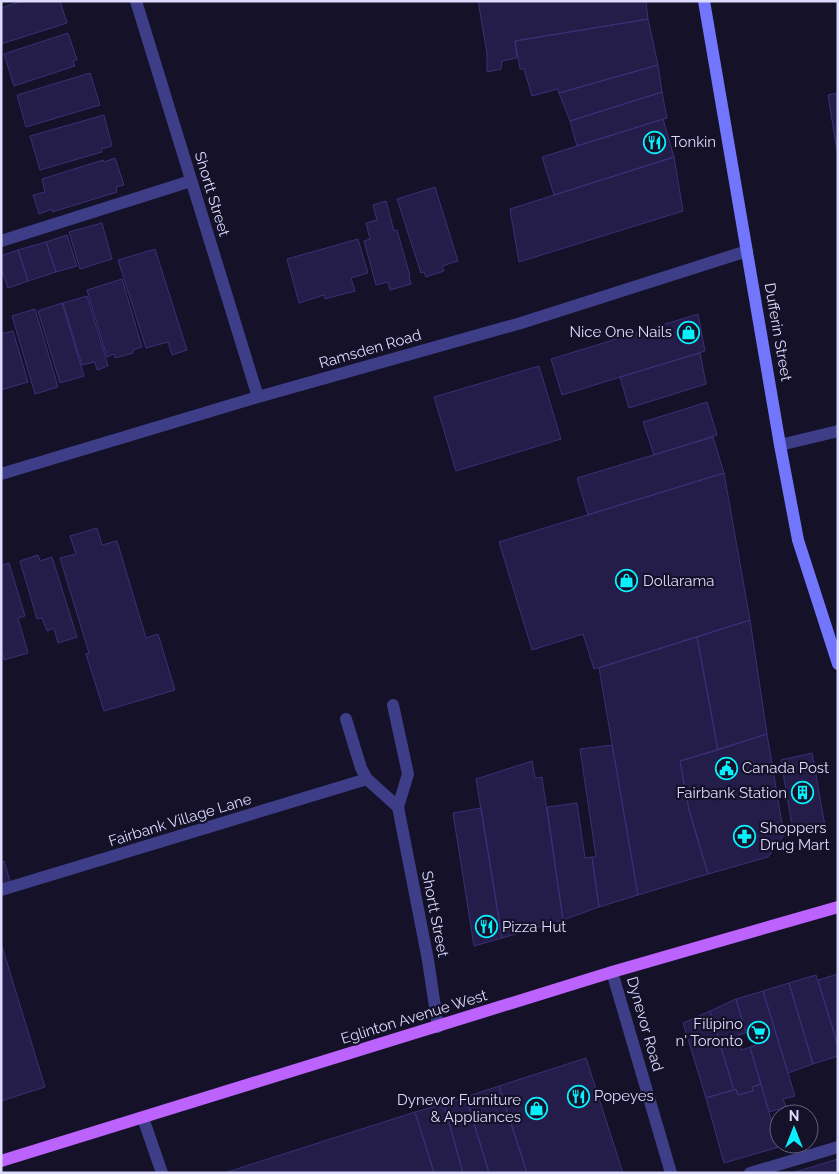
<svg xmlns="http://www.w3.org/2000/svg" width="839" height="1174" font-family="Raleway,sans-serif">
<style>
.building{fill:#241d4a;stroke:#3a3076}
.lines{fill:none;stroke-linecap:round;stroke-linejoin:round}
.lane{stroke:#3d3e87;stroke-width:12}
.street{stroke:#3d3e87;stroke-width:12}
.secondary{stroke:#7276fd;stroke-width:12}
.primary{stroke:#bb63fc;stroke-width:12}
.labels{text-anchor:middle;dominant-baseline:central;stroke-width:4.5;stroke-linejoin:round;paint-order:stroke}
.poi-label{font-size:15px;fill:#dcdafe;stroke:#141129;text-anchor:start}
.street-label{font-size:15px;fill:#dcdafe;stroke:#141129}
</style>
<rect width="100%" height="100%" fill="#141129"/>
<path class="building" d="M22,1h38l7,22 -66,21v-36z
M478,1h168l2,18 -133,22 2,17 -15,3 -1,8 -14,3v-19z
M648,19l10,46 -99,28 -1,-4 -26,7 -8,-27h-4l-5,-28z
M68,33l9,27 -4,1 2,5 -61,20 -10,-32z
M658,65l4,27 -92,29 -11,-28z
M90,73l10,32 -74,22 -9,-32z
M662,92l5,26 -90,28 -7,-25z
M838,93v64l-10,-62z
M104,115l8,31 -11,3 1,3 -62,18 -10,-34z
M663,119l11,38 -120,38 -12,-38z
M674,157l9,54 -164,51 -9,-53z
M115,158l9,27 -8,2 1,5 -65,20v-3l-13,5 -6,-19 12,-3 -3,-13 61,-19 1,2z
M435,187l23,74 -16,5 2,5 -18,6 -2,-5 -3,1 -24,-74z
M386,201l8,30 3,-1 13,46 -1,1 2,7 -21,6 -2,-8 -12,3 -12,-44 6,-2 -4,-16 11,-3 -4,-15z
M102,223l10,36 -32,10 -11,-37z
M67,235l10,31 -21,6 -10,-30z
M358,239l10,34 -17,5 4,13 -30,8 -1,-4 -25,8 -12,-44z
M46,242l10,30 -28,9 -10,-31z
M155,249l32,101 -15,5 -4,-13 -22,6 -28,-88z
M18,250l10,31 -20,7 -7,-20v-12z
M122,279l20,68 -9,3v3l-18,5 -1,-4 -7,3 -20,-67z
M87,296l21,70 -11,4 -2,-8 -13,3 -19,-62z
M62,303l22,73 -24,7 -22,-72z
M35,309l23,78 -23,7 -23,-78z
M698,314l7,37 -143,44 -11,-36z
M13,331l15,51 -27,8v-56z
M700,353l6,31 -77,24 -9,-31z
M539,366l22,73 -105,32 -22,-74z
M707,402l10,33 -63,20 -11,-33z
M713,437l11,36 -136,42 -11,-37z
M724,473l26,147 -156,49 -11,-35 -51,16 -33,-108z
M97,528l5,17 15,-4 29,97 12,-4 17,56 -71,21 -18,-57 3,-1 -29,-95 16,-4 -6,-18z
M38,555l2,6 12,-4 25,80 -19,6 -4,-15 -7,3 -5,-13 -5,1 -17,-58z
M9,563l16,53 -7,2 10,35 -24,7 -3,-11v-84z
M750,620l17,114 -49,16 -21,-113z
M697,637l21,113 -38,11 9,49 19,64 -70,21 -39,-227z
M767,734l17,101 -16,22 -60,17 -19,-64 -9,-49z
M612,745l26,150 -39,12 -7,-50h4l-16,-108z
M812,753l13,73 -32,6 -12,-72z
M532,761l3,17 7,-1 21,143 -61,18 -26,-159z
M577,803l8,55 7,-1 7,50 -36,13 -16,-113z
M481,808l21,130 -28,8 -21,-133z
M4,861l7,24 -10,3v-26z
M1,943l44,144 -44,14z
M838,974v72l-20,-66z
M816,975l22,71v10l-25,8 -24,-81z
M789,983l24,81 -25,9 -25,-82z
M763,991l32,105 -12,3 3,8 -17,5 -19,-65 6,-2 -5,-14 -5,2 -10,-34z
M736,999l10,34 -8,2 4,15 8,-3 11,37 -9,3 1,4 -15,4 -2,-6 -2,1 -24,-79z
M710,1011l24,79 -28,8 -23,-75z
M586,1058l37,115h-96l-28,-87z
M761,1084l18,63 -55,16 -18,-65 30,-9 2,6 15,-4 -1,-4z
M499,1086l28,87h-38l-23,-76z
M466,1097l23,76h-26l-19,-69z
M444,1104l19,69h-29l-19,-61z
M415,1112l19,61h-210z
M838,1159v14h-46z"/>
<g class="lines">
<path class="lane" d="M1,241l190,-60
M346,719l15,49 6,11 31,28 10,-33 -15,-69
M1,890l366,-111
M750,1173l88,-26"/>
<path class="street" d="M136,1l122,396
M780,445l58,-14
M1,474l257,-77 263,-74 226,-72
M398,807l30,153 10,67
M612,972l59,201
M143,1118l19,55"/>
<path class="secondary" d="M704,1l76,444 18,95 40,124"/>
<path class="primary" d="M1,1161l611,-189 226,-65"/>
</g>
<defs>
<symbol id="restaurant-ring" viewBox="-11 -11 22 22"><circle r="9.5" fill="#141129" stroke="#09effb" stroke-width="1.5"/><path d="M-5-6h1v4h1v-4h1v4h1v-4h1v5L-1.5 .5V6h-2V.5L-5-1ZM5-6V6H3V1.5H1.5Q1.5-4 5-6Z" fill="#09effb"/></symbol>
<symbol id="shop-ring" viewBox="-11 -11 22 22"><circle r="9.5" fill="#141129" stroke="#09effb" stroke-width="1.5"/><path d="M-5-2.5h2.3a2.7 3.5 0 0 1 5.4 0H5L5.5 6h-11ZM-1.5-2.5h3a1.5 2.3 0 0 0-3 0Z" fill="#09effb"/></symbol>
<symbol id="civic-ring" viewBox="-11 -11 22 22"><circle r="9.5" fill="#141129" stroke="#09effb" stroke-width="1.5"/><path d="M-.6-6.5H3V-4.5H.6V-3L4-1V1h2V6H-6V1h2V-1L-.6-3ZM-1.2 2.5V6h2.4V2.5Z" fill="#09effb"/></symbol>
<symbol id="building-ring" viewBox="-11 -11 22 22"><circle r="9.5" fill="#141129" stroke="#09effb" stroke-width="1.5"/><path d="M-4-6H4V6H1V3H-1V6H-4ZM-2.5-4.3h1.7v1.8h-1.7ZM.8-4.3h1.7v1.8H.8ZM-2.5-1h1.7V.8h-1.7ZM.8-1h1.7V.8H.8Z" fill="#09effb"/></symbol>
<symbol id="pharmacy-ring" viewBox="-11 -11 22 22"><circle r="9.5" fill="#141129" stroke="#09effb" stroke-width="1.5"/><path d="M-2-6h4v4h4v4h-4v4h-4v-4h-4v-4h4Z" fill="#09effb"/></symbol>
<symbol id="supermarket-ring" viewBox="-11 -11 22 22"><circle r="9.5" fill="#141129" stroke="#09effb" stroke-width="1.5"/><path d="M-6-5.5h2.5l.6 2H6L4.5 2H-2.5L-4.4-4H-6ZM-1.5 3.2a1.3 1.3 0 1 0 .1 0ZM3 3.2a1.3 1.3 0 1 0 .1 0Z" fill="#09effb"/></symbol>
</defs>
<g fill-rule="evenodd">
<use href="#restaurant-ring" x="642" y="130" width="25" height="25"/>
<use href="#shop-ring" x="676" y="320" width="25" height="25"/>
<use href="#shop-ring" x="614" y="568" width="25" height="25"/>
<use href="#civic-ring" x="714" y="756" width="25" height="25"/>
<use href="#building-ring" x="790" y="780" width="25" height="25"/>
<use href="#pharmacy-ring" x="732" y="824" width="25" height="25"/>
<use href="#restaurant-ring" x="474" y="914" width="25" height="25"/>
<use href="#supermarket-ring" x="746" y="1020" width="25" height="25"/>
<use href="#restaurant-ring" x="566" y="1084" width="25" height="25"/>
<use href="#shop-ring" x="524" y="1096" width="25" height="25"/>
</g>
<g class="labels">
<g class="poi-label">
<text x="671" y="142">Tonkin</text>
<text x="672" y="332" text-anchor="end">Nice One Nails</text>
<text x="643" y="581">Dollarama</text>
<text x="742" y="768">Canada Post</text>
<text x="787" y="793" text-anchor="end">Fairbank Station</text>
<text x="760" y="828">Shoppers<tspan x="760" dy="17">Drug Mart</tspan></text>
<text x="502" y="927">Pizza Hut</text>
<text x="743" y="1024" text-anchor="end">Filipino<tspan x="743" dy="17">n' Toronto</tspan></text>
<text x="594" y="1096">Popeyes</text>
<text x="521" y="1100" text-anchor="end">Dynevor Furniture<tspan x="521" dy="17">&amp; Appliances</tspan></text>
</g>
<g class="street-label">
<text transform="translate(212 194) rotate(73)">Shortt Street</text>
<text transform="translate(778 332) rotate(80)">Dufferin Street</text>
<text transform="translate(370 349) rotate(-16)">Ramsden Road</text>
<text transform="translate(180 820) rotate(-17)">Fairbank Village Lane</text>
<text transform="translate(435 914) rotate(79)">Shortt Street</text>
<text transform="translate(414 1017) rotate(-17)">Eglinton Avenue West</text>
<text transform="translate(645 1024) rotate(74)">Dynevor Road</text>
</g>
</g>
<rect width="839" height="1174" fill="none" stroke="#dcdafe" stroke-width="5"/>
<g transform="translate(794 1129)"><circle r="24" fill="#141129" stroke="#64617e"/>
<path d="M0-4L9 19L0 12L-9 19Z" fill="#09effb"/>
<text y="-8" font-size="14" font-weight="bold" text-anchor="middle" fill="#dcdafe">N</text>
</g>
</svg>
